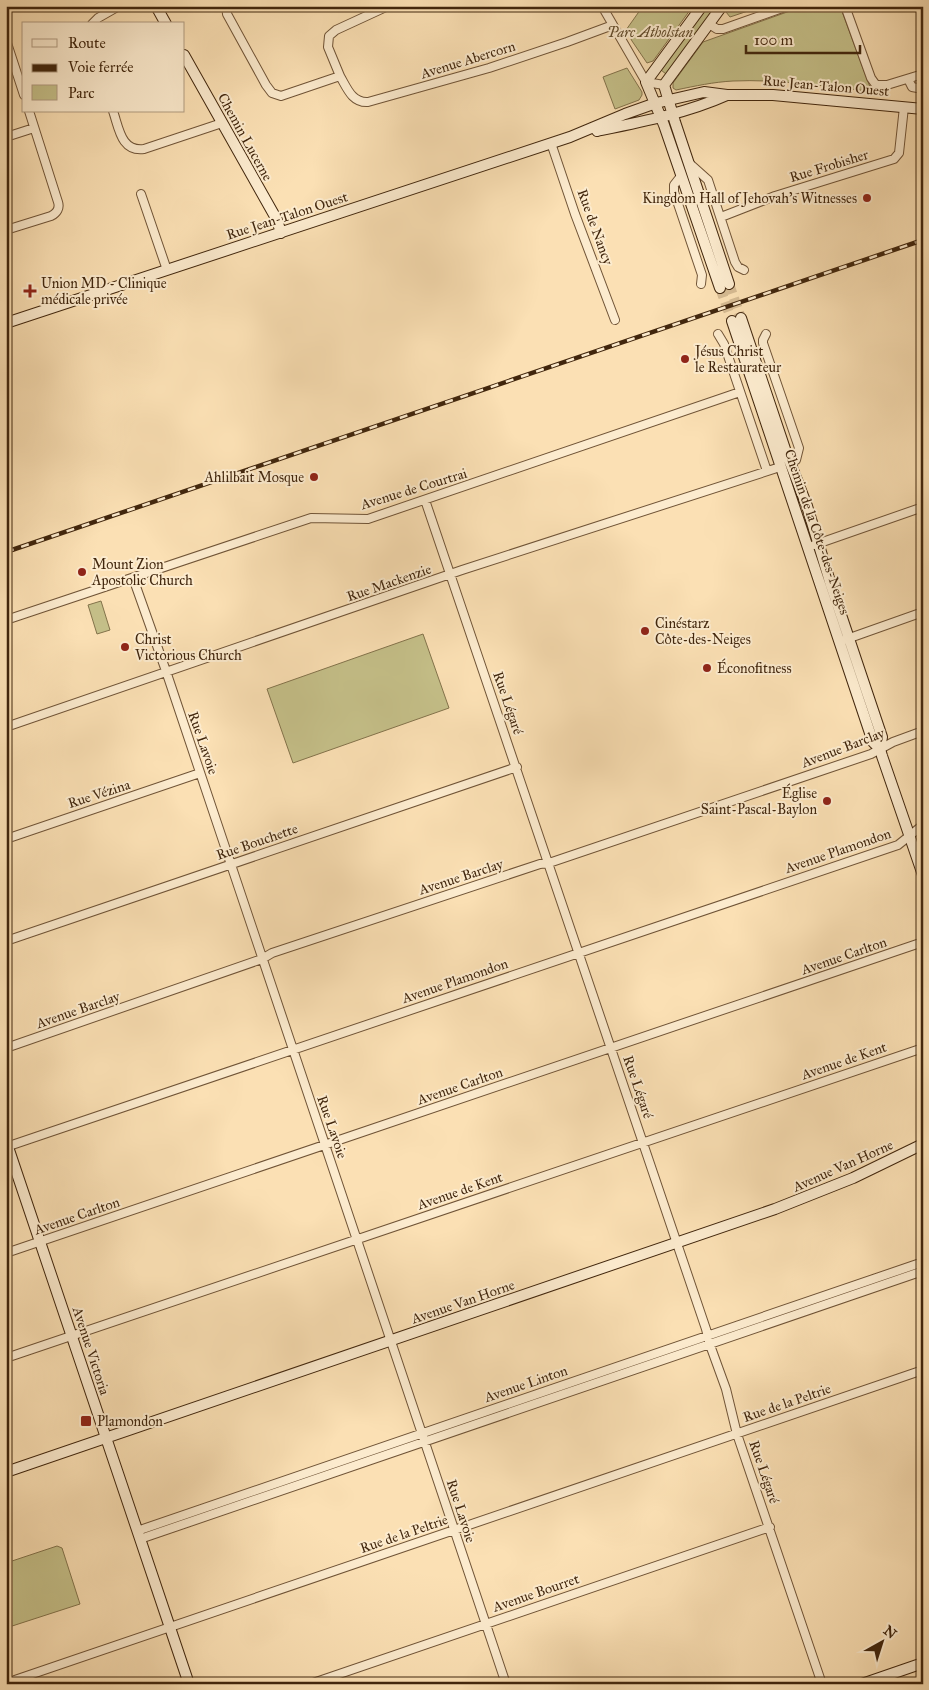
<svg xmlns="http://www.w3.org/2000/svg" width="929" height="1690" font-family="'IM FELL Great Primer',serif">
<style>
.green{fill:#c5c089;stroke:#83734b}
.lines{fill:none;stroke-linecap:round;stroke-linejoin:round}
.secondary-tunnel{stroke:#d6bb93;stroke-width:10;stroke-dasharray:10 5;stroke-linecap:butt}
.street-casing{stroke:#705437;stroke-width:10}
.secondary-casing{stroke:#41260d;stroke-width:12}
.street{stroke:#fcebce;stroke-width:8}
.secondary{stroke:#fcebce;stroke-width:10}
.rail-casing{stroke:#41260d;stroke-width:4.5}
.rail{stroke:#fcebce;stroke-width:2.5;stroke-dasharray:8;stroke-linecap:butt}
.poi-dot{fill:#8f2418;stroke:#fcebce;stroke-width:2}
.labels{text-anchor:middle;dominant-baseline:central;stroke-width:4;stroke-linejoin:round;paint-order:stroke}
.park-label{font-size:14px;font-style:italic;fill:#624c2c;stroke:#fcebce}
.street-label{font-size:14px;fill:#41260d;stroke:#fcebce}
.poi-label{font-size:14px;fill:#41260d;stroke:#fcebce;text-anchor:start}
</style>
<rect width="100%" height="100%" fill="#fbe0b4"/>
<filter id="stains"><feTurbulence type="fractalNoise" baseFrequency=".004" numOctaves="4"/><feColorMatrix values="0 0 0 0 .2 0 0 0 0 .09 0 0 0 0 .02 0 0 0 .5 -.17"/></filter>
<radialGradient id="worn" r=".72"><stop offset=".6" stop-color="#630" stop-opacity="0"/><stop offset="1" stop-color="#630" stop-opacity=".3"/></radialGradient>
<path class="green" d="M643,6h50l-40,55 -6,2 -15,-22 -6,-11z
M707,6h9l-50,68 -5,-4z
M730,6h33l-33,11 -4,-5z
M804,6h36l30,81 -2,4c-44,-5 -90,-12 -135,-10 -19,1 -38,5 -57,9l-3,-2v-5l30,-41z
M627,68l15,24v3l-3,5 -24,9 -12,-32z
M101,601l9,29 -13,4 -9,-29z
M423,634l26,74 -156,55 -26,-74z
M57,1546l5,2 18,56 -74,24v-65z"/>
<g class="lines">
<path class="secondary-tunnel" d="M729,284l12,34
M720,288l12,33"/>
<defs>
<path id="street" d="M226,6l1,8 39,71 6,8 9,3 59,-20 -12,-29 1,-11 7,-6 52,-24
M602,6l44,76 18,3
M845,6l26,72 5,7h11l36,-11
M92,24l6,-6 21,-12
M709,24l8,5h6l65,-23
M6,40l18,55
M340,76c7,12 12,27 28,26l121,-34 78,-26 46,-17
M908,79l4,8 11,2
M113,111c6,17 8,41 31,38l78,-26
M6,137l28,-9
M551,143l24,71 40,106
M689,163l19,17 27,82 3,5 6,3
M681,176l-7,9v7l28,83 -1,9
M141,194l26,76
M721,217l54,-21 119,-37 5,-6 5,-46
M6,230l45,-14c6,-3 9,-8 7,-14l-29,-91
M718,334l6,10 43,127
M766,334l-3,6v3l36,105 -3,12 -6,3
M425,500l281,829 4,16 16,44 11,45 85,250
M814,545l109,-38
M133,578l33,93 340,1013
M6,620l305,-102 57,1 372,-127
M844,640l79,-28
M6,727l456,-157 318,-103
M6,839l194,-66
M6,941l511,-174
M6,1048l256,-89 10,-6 268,-89 9,-1 322,-109 22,-12 30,-11
M6,1147l892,-302 25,-20
M6,1253l917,-311
M6,1358l917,-310
M137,1531l786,-269
M140,1539l783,-268
M6,1683l917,-313
M310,1684l460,-157"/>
<path id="secondary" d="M156,6l10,18
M702,6l-56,76 18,43 56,163
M722,6l-58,79 11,37 54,162
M184,55l93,165 4,13
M597,131c44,-9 90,-18 130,-36
M741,318l45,134 21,54 24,79 51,152 -2,12 2,7 41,119
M732,321l141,421 7,7
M6,323l564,-186 55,-23 31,-11 48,-11 23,3h46l150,14
M6,1141l183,543
M6,1472l769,-263 78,-31 70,-34
M862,1684l61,-21"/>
</defs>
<use href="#street" class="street-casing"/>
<use href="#secondary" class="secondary-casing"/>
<use href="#street" class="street"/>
<use href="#secondary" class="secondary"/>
<defs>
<path id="rail" d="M6,552l917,-312"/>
</defs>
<use href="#rail" class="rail-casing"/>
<use href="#rail" class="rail"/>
</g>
<g class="poi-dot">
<circle cx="867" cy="198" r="5"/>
<path d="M27.5 283.5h5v5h5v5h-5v5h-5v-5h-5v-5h5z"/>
<circle cx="685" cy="359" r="5"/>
<circle cx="314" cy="477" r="5"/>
<circle cx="82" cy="572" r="5"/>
<circle cx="645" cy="631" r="5"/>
<circle cx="125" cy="647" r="5"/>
<circle cx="707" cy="668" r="5"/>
<circle cx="827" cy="801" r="5"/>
<rect x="80" y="1415" width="12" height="12" rx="2.5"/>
</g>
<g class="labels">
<g class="park-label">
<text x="650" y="32">Parc Atholstan</text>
</g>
<g class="street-label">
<text transform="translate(468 60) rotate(-17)">Avenue Abercorn</text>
<text transform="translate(826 86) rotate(5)">Rue Jean-Talon Ouest</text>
<text transform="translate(245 137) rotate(61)">Chemin Lucerne</text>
<text transform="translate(829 166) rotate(-17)">Rue Frobisher</text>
<text transform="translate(287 216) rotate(-18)">Rue Jean-Talon Ouest</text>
<text transform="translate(595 227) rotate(70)">Rue de Nancy</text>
<text transform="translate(414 489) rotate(-17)">Avenue de Courtrai</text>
<text transform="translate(817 532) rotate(71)">Chemin de la Côte-des-Neiges</text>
<text transform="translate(389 583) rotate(-19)">Rue Mackenzie</text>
<text transform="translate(508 703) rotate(71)">Rue Légaré</text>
<text transform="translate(203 743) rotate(71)">Rue Lavoie</text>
<text transform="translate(843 748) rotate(-21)">Avenue Barclay</text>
<text transform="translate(99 794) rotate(-18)">Rue Vézina</text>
<text transform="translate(257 842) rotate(-19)">Rue Bouchette</text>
<text transform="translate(838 851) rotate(-19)">Avenue Plamondon</text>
<text transform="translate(461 877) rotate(-18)">Avenue Barclay</text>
<text transform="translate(844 956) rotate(-19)">Avenue Carlton</text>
<text transform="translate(455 981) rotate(-19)">Avenue Plamondon</text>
<text transform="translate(78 1010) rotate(-19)">Avenue Barclay</text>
<text transform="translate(844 1061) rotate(-19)">Avenue de Kent</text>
<text transform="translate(460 1086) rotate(-19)">Avenue Carlton</text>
<text transform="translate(638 1087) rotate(71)">Rue Légaré</text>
<text transform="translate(332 1127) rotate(71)">Rue Lavoie</text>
<text transform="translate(843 1166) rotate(-24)">Avenue Van Horne</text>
<text transform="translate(460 1191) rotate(-19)">Avenue de Kent</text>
<text transform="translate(77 1216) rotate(-19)">Avenue Carlton</text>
<text transform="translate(463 1302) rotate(-19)">Avenue Van Horne</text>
<text transform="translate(91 1351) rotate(72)">Avenue Victoria</text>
<text transform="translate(526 1384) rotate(-19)">Avenue Linton</text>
<text transform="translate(787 1403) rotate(-19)">Rue de la Peltrie</text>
<text transform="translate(764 1472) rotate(71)">Rue Légaré</text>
<text transform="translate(461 1511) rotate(72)">Rue Lavoie</text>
<text transform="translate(404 1534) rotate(-19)">Rue de la Peltrie</text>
<text transform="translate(536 1593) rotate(-19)">Avenue Bourret</text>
</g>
<g class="poi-label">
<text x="857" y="198" text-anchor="end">Kingdom Hall of Jehovah's Witnesses</text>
<text x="41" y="283">Union MD - Clinique<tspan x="41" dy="16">médicale privée</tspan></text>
<text x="695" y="351">Jésus Christ<tspan x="695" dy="16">le Restaurateur</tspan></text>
<text x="304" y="477" text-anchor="end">Ahlilbait Mosque</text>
<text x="92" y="564">Mount Zion<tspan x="92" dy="16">Apostolic Church</tspan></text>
<text x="655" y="623">Cinéstarz<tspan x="655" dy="16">Côte-des-Neiges</tspan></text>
<text x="135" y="639">Christ<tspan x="135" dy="16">Victorious Church</tspan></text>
<text x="717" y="668">Éconofitness</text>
<text x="817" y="793" text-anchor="end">Église<tspan x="817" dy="16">Saint-Pascal-Baylon</tspan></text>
<text x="97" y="1421">Plamondon</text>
</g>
</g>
<rect width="929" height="1690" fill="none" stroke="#fbe0b4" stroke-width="25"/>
<rect x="8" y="8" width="914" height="1675" fill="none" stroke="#41260d" stroke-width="2.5"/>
<rect x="12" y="12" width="904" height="1665" fill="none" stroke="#41260d"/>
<rect x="22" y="22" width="162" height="90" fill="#fcebce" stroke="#b19c81"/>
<rect x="32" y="39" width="25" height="8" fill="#fcebce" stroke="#b19c81"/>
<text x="68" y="48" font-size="15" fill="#41260d">Route</text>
<rect x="32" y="64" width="25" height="8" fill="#41260d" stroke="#b19c81"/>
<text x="68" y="72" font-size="15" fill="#41260d">Voie ferrée</text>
<rect x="32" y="85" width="25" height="15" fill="#c5c089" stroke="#b19c81"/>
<text x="68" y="98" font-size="15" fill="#41260d">Parc</text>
<g transform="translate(882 1642) rotate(39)" stroke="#fcebce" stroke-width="4" paint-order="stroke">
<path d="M0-4L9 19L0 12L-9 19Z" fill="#41260d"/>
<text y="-8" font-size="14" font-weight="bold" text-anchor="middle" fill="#41260d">N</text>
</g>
<path d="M746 45v8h114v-8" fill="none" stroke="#41260d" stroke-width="2.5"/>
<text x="754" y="45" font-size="15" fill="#41260d" stroke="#fcebce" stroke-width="4" paint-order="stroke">100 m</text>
<rect width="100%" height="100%" filter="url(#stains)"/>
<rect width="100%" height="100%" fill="url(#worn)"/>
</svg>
